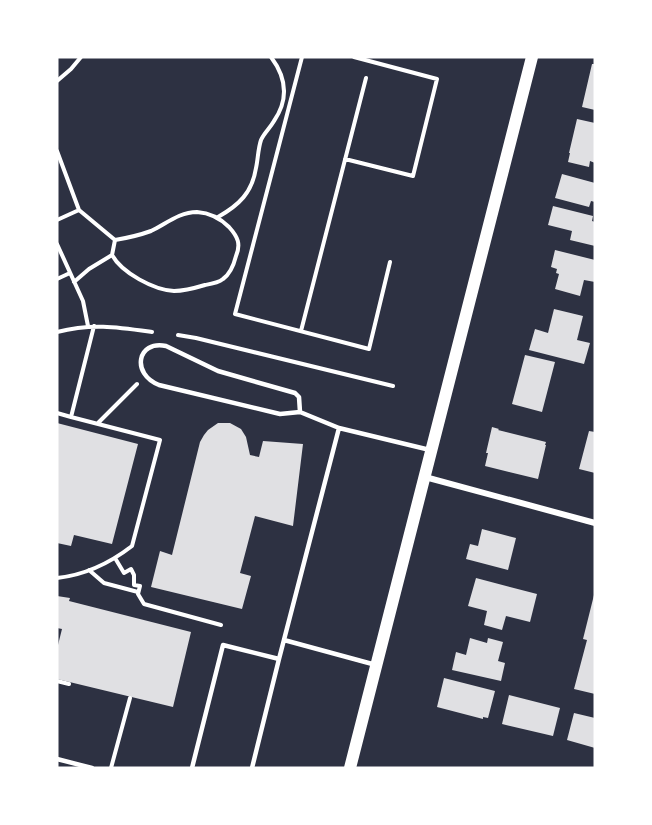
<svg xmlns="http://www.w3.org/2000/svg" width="652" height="825" font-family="'IBM Plex Serif',serif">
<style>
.building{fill:#e0e0e3}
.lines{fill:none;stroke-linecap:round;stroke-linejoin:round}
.path{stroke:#fff;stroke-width:4}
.service{stroke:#fff;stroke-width:4.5}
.minor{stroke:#fff;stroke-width:6}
.secondary{stroke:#fff;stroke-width:12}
</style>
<rect width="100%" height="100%" fill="#2d3142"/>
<path class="building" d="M592,64h3v46l-13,-3z
M577,119l18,4v40l-5,-2 -1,6 -21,-5 2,-9h-1z
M562,174l33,9v19l-4,-1 -2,6 -34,-9z
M553,206l40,10 -1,5 3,1v24l-25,-6 2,-9 -24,-6z
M555,250l40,10v22l-11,-2 -4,16 -25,-7 4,-15 -3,-1 1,-4 -6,-2z
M554,309l29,7 -6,24 13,3 -6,21 -55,-14 6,-21 13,4z
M525,355l30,7 -13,50 -30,-8z
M57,423l81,21 -26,100 -38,-9 -3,11 -14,-3z
M218,423h12l11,6 5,8 4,18 9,2 4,-16 40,3 -10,82 -38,-10 -15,57 11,3 -9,33 -91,-22 9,-36 12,4 28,-113 4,-7 4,-5z
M492,427l7,2 -1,1 48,12 -1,3h1l-8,34 -53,-13 3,-13h-2z
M589,431l6,1v41l-16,-4z
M482,529l34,9 -8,32 -42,-11 4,-15 8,2z
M476,578l61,16 -7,28 -24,-6 -4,14 -18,-5 3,-14 -19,-5z
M594,595l1,1v98l-21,-5 13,-49 -4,-1z
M57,596l13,2 -1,3 122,31 -18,75 -116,-28v-30l5,-20 -5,-1z
M470,638l17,5 1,-5 15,4 -5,19 7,2 -4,18 -49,-11 4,-18 10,3z
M444,678l51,13 -7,27 -5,-1v2l-46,-12z
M509,695l51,13 -7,28 -51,-12z
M574,713l21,5v30l-28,-8z"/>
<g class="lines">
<path class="path" d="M302,57l-67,257 134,35 21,-87
M57,81l14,-12 10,-12
M57,151l22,59
M345,159l68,17 24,-97 -83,-22
M218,217c21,-12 34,-24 38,-49 2,-9 2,-19 5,-28 3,-7 9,-12 13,-19 15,-22 12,-44 -3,-64
M57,220l22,-10 36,30c12,-2 25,-5 36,-9 15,-7 28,-19 46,-19 14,1 23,6 32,15 9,10 12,17 7,29 -2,8 -6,18 -13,23 -5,4 -12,5 -18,6 -10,3 -20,6 -31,6 -20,-1 -52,-18 -62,-36l-23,14 -15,13
M57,244l26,57 5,25
M112,255l3,-15
M57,279l13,-6
M301,331l65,-253
M57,332c35,-9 60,-5 95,0
M178,335l18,3 197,48
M57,413l14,4 23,-91
M98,423l39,-39
M115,558l9,15 7,-4 3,6v10l6,1 -2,8 6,10 77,21
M89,570l15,13 34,9
M57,578c28,-3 53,-15 75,-32l28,-106 -89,-23
M57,681l12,3
M111,768l19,-70"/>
<path class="service" d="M339,428l91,22
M284,640l92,25
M57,759l35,9
M192,768l31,-123 56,14
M252,768l27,-109 60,-231 -39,-16 -20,2 -121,-29c-28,-11 -22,-45 7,-39l52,25 77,22 4,4 1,15"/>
<path class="minor" d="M425,477l170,46"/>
<path class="secondary" d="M350,768l182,-711"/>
</g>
<rect width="652" height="825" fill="none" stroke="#ffffff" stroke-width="117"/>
</svg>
